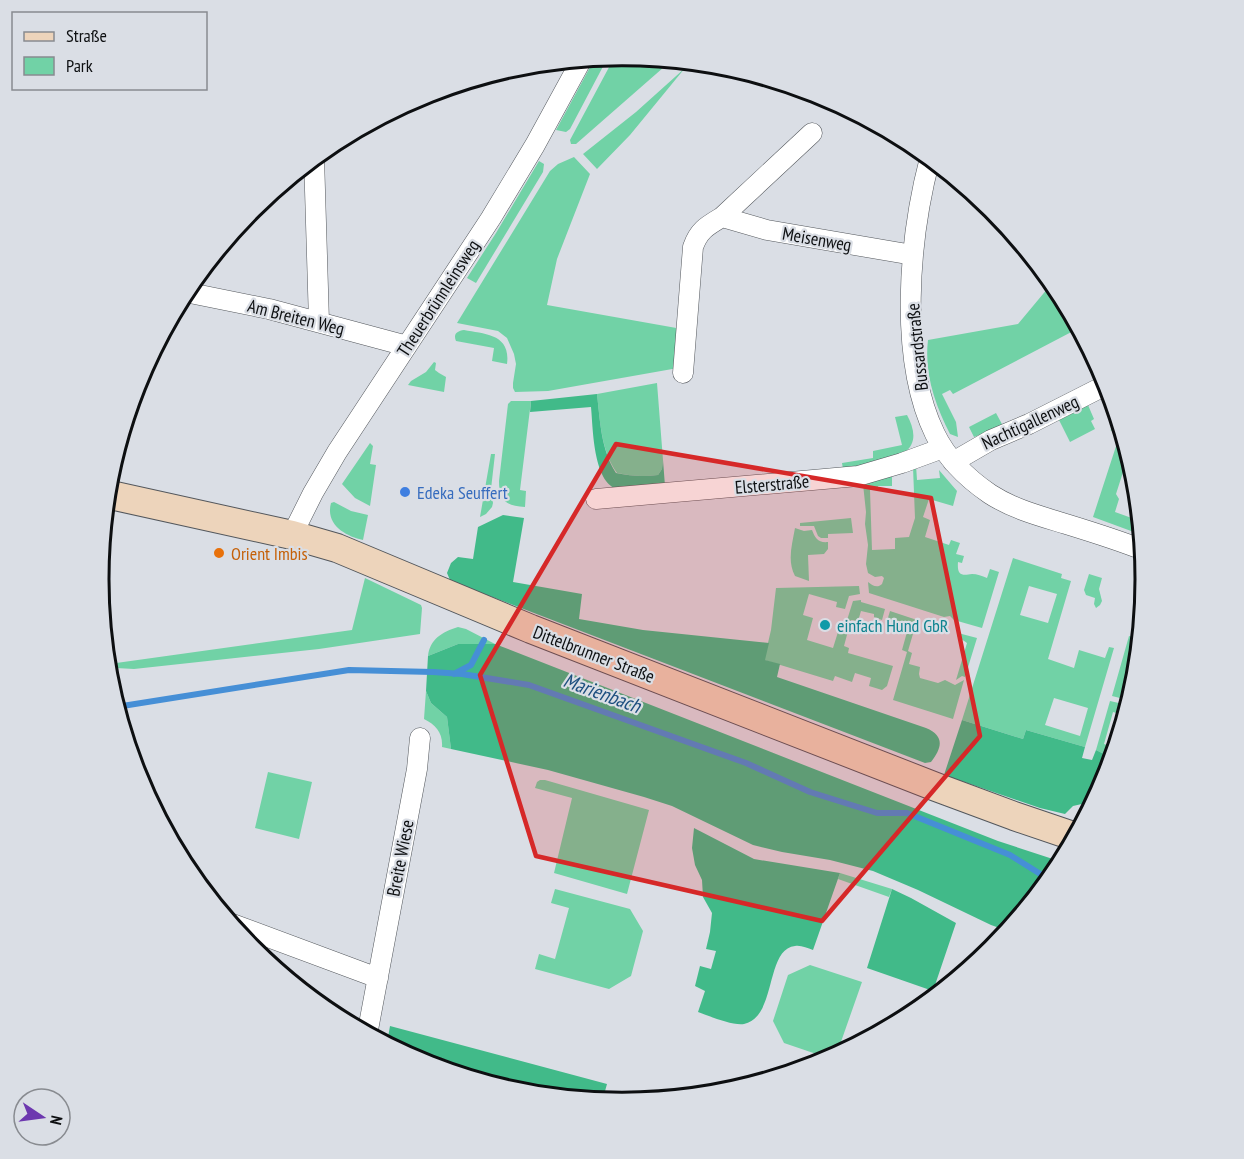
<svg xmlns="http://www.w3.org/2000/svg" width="1244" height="1159" font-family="'PT Sans Narrow',sans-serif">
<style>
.green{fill:#71d2a6;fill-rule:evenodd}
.forest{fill:#41ba89}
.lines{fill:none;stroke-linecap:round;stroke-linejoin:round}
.stream{stroke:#468fd6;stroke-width:6}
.street-casing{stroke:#53575c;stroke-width:21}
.secondary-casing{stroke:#53575c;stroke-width:30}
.street{stroke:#fff;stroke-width:20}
.secondary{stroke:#edd4bb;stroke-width:28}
.marked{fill:#d62828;fill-opacity:0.2;stroke:#d62828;stroke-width:4.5;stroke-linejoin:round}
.shop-dot{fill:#3f7fe0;stroke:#dadee5;stroke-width:2}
.food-dot{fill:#e8710a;stroke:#dadee5;stroke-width:2}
.culture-dot{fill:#0f9aa8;stroke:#dadee5;stroke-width:2}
.labels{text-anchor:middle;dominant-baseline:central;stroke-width:4.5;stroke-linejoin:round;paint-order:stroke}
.street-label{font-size:18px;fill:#0d0f11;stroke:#dadee5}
.shop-label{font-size:18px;fill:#366cbe;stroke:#dadee5;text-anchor:start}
.food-label{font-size:18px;fill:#c56008;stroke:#dadee5;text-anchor:start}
.culture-label{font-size:18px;fill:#0d838f;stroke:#dadee5;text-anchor:start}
.water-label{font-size:20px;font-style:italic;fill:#1d4f7f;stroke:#dadee5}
.rim{fill:none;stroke:#0d0f11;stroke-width:3}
</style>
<rect width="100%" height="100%" fill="#dadee5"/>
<path class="green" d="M615,56h7l50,4 -96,84h-5l-1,-4z
M608,57l-38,72 -4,3 -10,-2 39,-72z
M685,68l-55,67 -33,34 -14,-15 53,-42z
M574,157l16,17 -33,85 -10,46 135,24 -4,39 -130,23 -33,1 -2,-4v-5l3,-19 -2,-10 -7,-16 -9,-7 -41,-8 93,-152 8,-7z
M539,161l5,3 -1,8 -67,111 -9,-5 29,-45z
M1053,282l5,7 21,39 -126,66 -3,-4 -8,4 14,28 2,15 -8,-3c-15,-29 -26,-61 -22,-94l90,-16z
M464,330c21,4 47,4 43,34l-15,-3 2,-13 -38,-7c-3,-7 1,-10 8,-11z
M434,362l2,1 -1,7 4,3 7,4 -2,15 -36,-7 3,-4 15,-9z
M657,383l6,77 -1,9 -4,6c-15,2 -27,1 -41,-2 -16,-22 -17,-53 -20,-79z
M511,401h20l-11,89 6,1 -1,16c-20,-1 -26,-7 -26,-26l9,-77z
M1088,405l6,14 -3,2 4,8 -25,13 -11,-22z
M996,413l7,13 -29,11 -5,-10z
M907,415c7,13 11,28 -3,38l-46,14 -15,2 -1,-6 31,-5v-7l29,-6 -7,-28z
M1120,425l14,47 -10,-3 -8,25 3,5 -4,13 25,9 2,14 -49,-18 27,-83 -10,-4z
M370,443l3,3 -3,18 6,1 -6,41 -15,-8 -13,-14z
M491,454h4l-4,35 2,14 -1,4 -6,7 -6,3z
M916,465l1,15 23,-2 -1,-8 18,21 -4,15 -24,-7 -6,18 7,3 -5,17 24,8 2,-5 9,3 -4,11 8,2 -2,7 -4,-1c-1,13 3,14 14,12 5,0 10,2 15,4l3,-9 9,3 -17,56 -28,-8 -4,-4 -6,1 -75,-24 -1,-11c4,3 9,7 14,2l2,-6 -2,-2 -7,1 -7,-4 -2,-9 2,-19 -3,-21 1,-12 -3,-28 29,-8v10h-14v4h-8l2,60 23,-1v-11l14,-1 6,-19 -2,-51z
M334,502l17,9 17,4 -5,25c-17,-4 -38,-15 -32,-37z
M851,518l2,15 -25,1v4h-7l-3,-2 -4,-10h-14v-3z
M795,528l9,3 8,-1c3,8 6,13 16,12v7l-4,5 -16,1 1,26 -14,-5c-8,-15 -3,-31 0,-48z
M1013,558l49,16 -1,4 10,3 -23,78 26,9 5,-18 26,8 4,-11 5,1 -29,99 -59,-17 -3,9 -61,-19zM1029,586l28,8 -9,29 -28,-8zM1054,698l34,10 -8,28 -35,-11z
M1089,574l13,4 -3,11 3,12 -2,4 -4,3 -2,-4 1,-6 -9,-3 -2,-5z
M365,578l56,27 1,3 -2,26 -101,15 -185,20 -18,-1 -7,-4 243,-34z
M859,586l1,8 -11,2 -4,13 -9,-2 1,-5 -28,-8 -6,21 10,3 -6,22 26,8 5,-16 5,1 10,-32 8,-1v2l24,7 -3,11 -8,-3v-3l-13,-3 -3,10 -7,-1 -7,26 5,2 -1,5 45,13 -6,20 -5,4 -13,-4 2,-8 -16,-5 -3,9 -17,-6 -2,5 -69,-21 7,-30 5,-42z
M890,611l27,9 -9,31 4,2 -3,11 11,3 -1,7 1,4 18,5 7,-3 10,5 9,-5 -11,39 -60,-19 14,-48 -5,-2 5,-18 -4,-2 2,-6 -10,-3 -2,2 -6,-2z
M458,627l8,2 29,15h-37l-30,12c2,-17 14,-24 30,-29z
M958,633l19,5 -12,39 -3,-1 -6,4 11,-37 -10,-7z
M1129,636l11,3 -9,31 2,1 -9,28 -12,-3z
M426,691l5,12 16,14 4,32 -9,-2c1,-14 -6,-22 -18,-28z
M1110,701l13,3 -3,10 -7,-2 -9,32 12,4 -4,14 -8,-8 -8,-4z
M268,772l44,10 -13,57 -44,-11z
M540,780h5l104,30 -22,84 -73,-21 18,-75 -37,-10 2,-6z
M840,873l52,16 -3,8 -51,-18z
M555,889l75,20 13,22 -12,45 -22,13 -74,-20 4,-15 16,5 14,-51 -18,-5z
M810,965l52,17 -26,74 -5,3 -47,-16 -11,-22 15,-46z"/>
<path class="forest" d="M597,394c3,26 4,56 19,79 15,3 27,4 42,2l4,-6 1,-9 2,26c-12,1 -37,6 -48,3 -24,-7 -24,-62 -26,-82l-61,5 1,-11z
M503,515l21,3 -11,64 69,12 -3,25 64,11 126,13 -4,17 15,4 -3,13 149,51c19,8 16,20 5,34l-6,1 -451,-173 -24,-10 -3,-7 4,-10 7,-6 15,2 5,-32z
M458,644h37l503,197 64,21 -5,9 -49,60 -17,-6 -73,-35 -45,-19 -43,-11 -48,-8 -29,-7 -81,-39 -28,-9 -96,-27 -97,-21 -4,-32 -16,-14 -5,-12 2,-35z
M962,720l61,19 3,-9 59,17 -3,11 10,2 4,-10 8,4 8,8 -6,18 -11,21 -22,5 -8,8 -25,-6 -96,-33z
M694,828l60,31 86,14 -27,77c-6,-2 -12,-5 -18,-4 -30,3 -18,71 -51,78 -11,2 -35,-8 -46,-12l7,-21 -10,-5 5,-20 11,3 5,-18 -10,-2 4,-17 2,-19 -9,-16 -1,-17 -7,-15 -3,-17z
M892,889l19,9 45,25 -23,68 -66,-23z
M390,1026l217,58 -5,18 -19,-5 -1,3 -23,-3 -113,-31 1,-6 -60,-17z"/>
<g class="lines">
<path class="stream" d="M454,674l17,-9 13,-25
M116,707l233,-37 84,2 29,2 67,11 217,78 64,29 67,21h30l103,42 40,25"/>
<defs>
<path id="street" d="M812,133l-90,84 45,13 146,25
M314,157l5,165
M930,158c-21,80 -32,200 5,276 12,25 33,45 55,60 23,15 50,22 76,30 26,8 52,16 77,26
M185,292l84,17 138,37
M683,373l10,-126c6,-17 14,-21 29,-30
M953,462l38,-22 38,-16 79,-40
M596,499l262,-23 44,-13 41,-15
M292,535l21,-42 24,-41 154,-234 44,-73 47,-86
M230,923l148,55
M367,1035l50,-266 3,-31"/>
<path id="secondary" d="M106,494l186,41 45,13 194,81 405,158 78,29 62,21"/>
</defs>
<use href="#street" class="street-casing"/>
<use href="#secondary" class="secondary-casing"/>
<use href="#street" class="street"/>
<use href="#secondary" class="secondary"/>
</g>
<path class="marked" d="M616,444l315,54 49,238 -158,185 -286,-65 -56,-181z"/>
<circle class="shop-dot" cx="405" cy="492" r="6"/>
<circle class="food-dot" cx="219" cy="553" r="6"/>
<circle class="culture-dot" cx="825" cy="625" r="6"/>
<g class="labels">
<g class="street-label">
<text transform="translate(817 239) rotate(10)">Meisenweg</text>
<text transform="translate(438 298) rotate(-57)">Theuerbrünnleinsweg</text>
<text transform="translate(296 317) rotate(14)">Am Breiten Weg</text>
<text transform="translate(917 347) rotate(-96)">Bussardstraße</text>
<text transform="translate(1030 422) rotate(-25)">Nachtigallenweg</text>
<text transform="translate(772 484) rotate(-5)">Elsterstraße</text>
<text transform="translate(594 654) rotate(21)">Dittelbrunner Straße</text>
<text transform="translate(400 858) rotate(-79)">Breite Wiese</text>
</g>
<g class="shop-label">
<text x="417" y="492">Edeka Seuffert</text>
</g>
<g class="food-label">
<text x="231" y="553">Orient Imbis</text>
</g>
<g class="culture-label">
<text x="837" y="625">einfach Hund GbR</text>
</g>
<g class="water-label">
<text transform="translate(602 693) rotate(20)">Marienbach</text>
</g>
</g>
<path d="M0 0H1244V1159H0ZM109 579a513 513 0 1 1 1026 0a513 513 0 1 1-1026 0Z" fill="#dadee5" fill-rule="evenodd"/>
<path class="rim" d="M109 579a513 513 0 1 1 1026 0a513 513 0 1 1-1026 0Z"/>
<rect x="12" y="12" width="195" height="78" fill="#dadee5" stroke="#888b90" stroke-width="1.5"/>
<rect x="24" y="32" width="30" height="9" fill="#edd4bb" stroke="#888b90" stroke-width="1.5"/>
<text x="66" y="42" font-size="18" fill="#0d0f11">Straße</text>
<rect x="24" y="57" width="30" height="18" fill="#71d2a6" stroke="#888b90" stroke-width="1.5"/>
<text x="66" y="72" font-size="18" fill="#0d0f11">Park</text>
<g transform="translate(42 1117) rotate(103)"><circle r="28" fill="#dadee5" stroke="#888b90" stroke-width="1.5"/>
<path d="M0-4.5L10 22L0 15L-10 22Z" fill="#6d38af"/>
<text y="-9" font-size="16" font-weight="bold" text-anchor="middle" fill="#0d0f11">N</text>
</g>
</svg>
